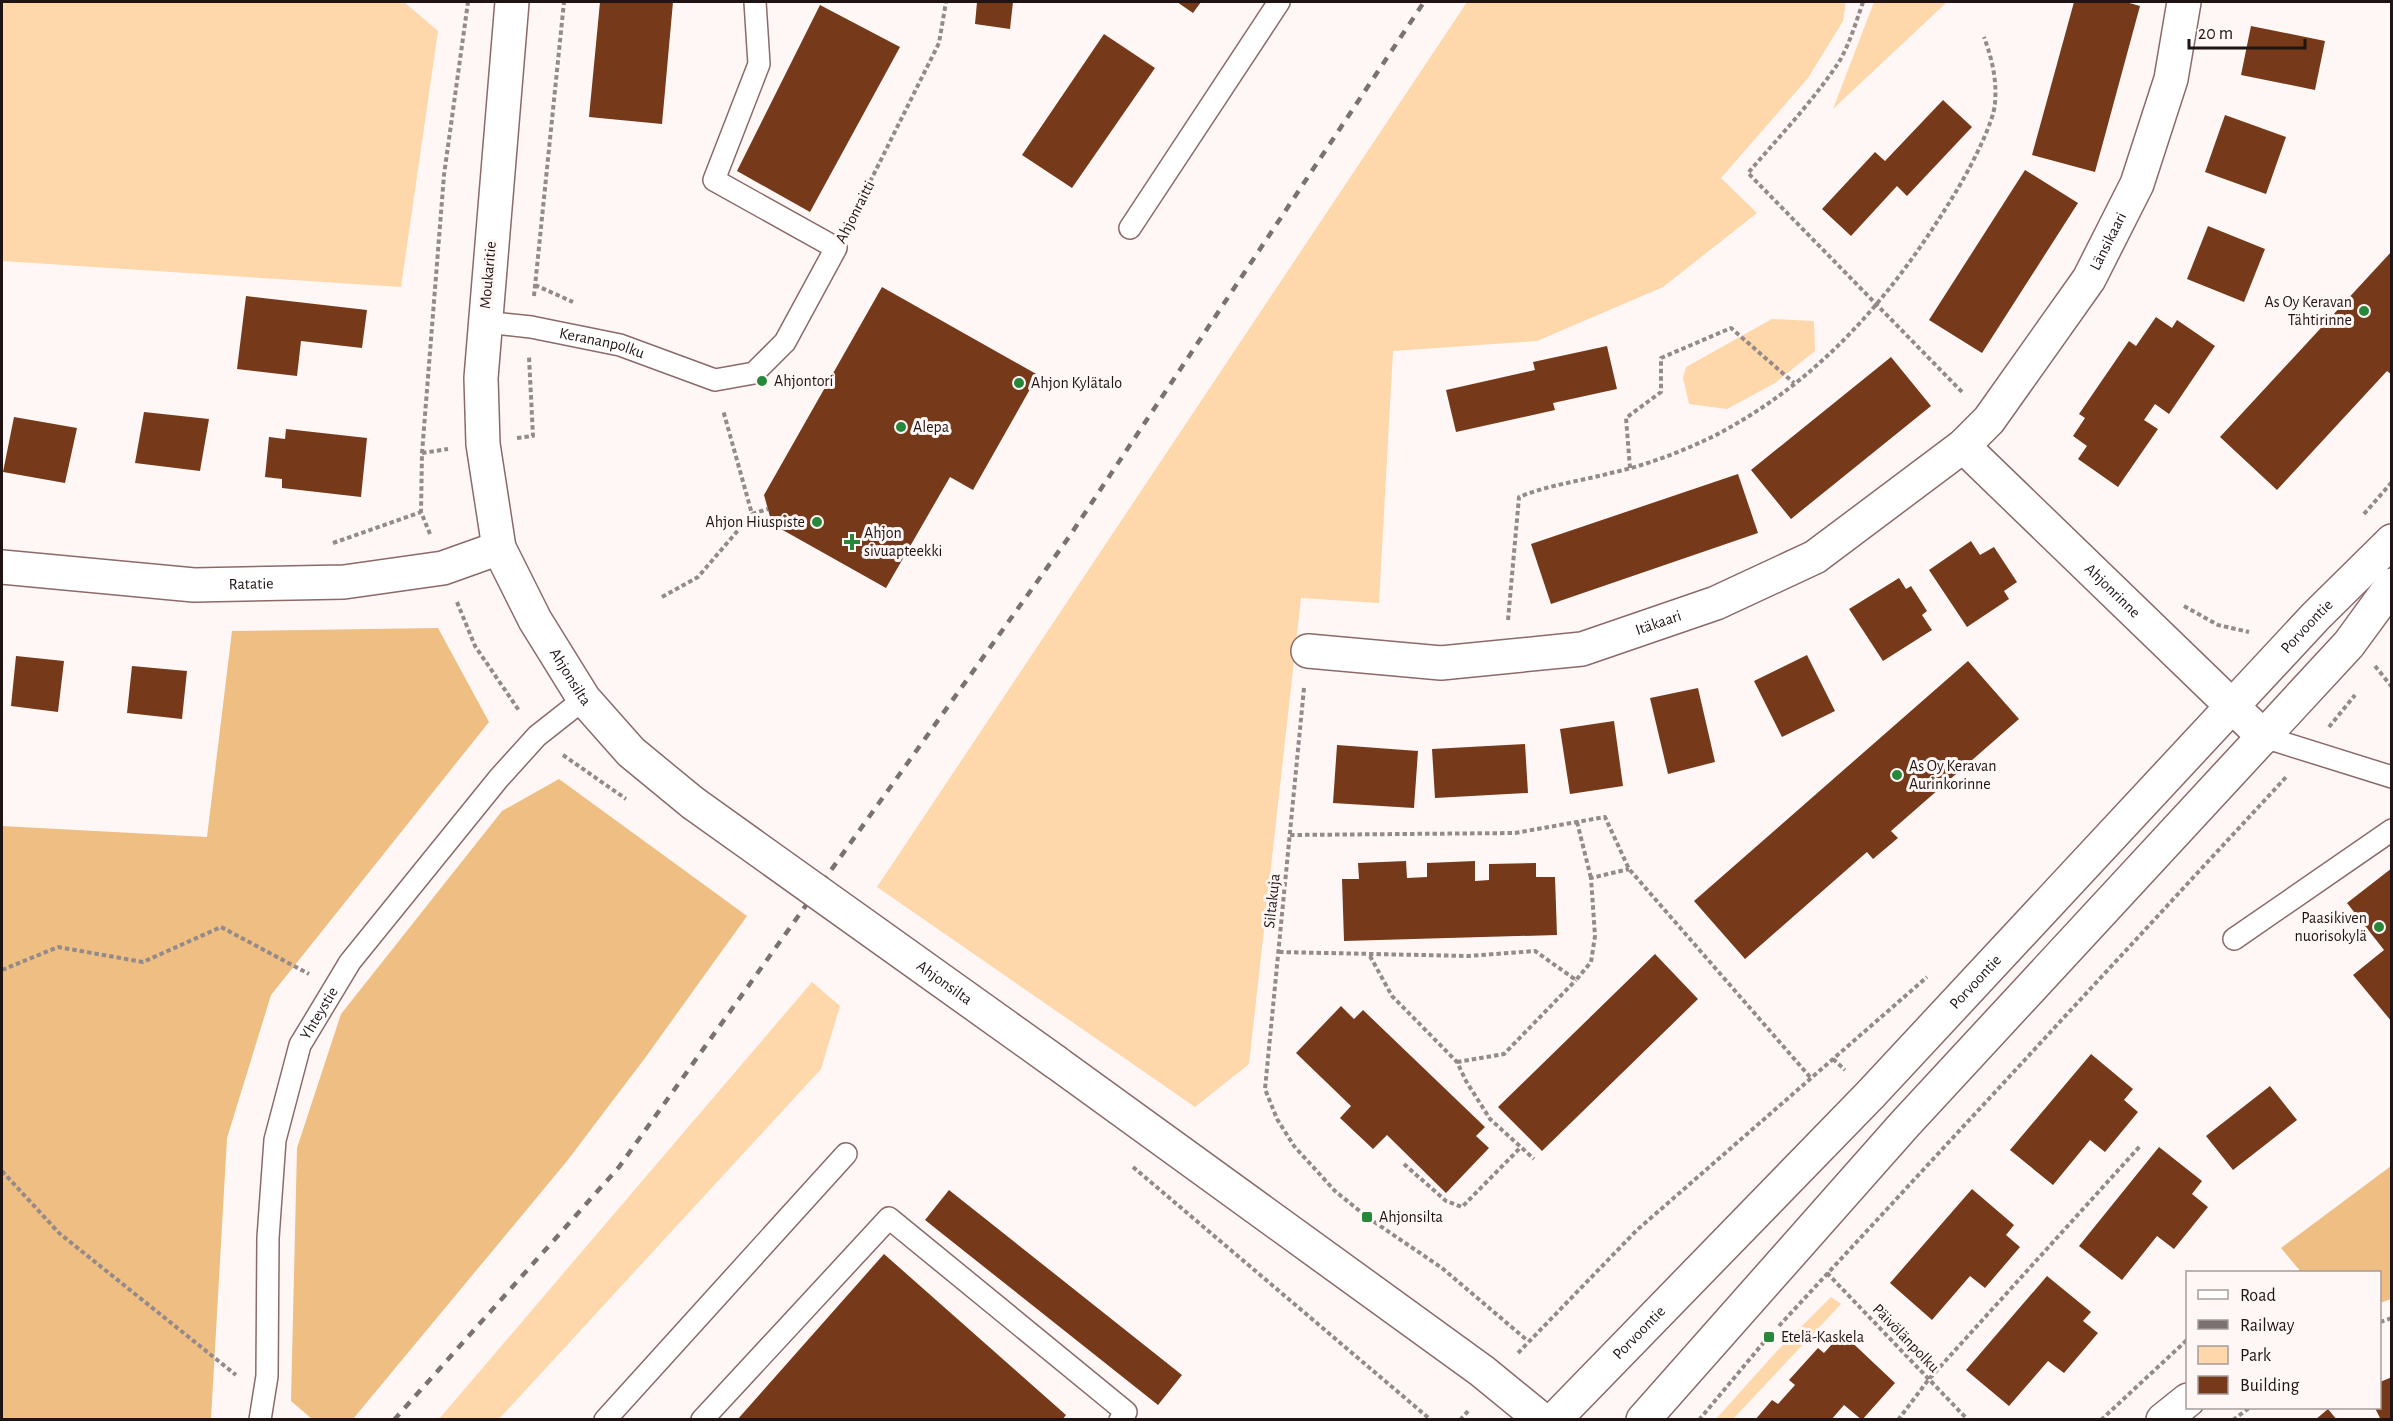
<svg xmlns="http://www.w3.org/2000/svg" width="2393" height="1421" font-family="'Alegreya Sans',sans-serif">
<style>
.green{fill:#fed7aa}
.forest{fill:#eebe82}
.building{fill:#763a1b}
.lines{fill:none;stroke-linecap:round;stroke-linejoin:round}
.service-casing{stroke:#8b6a69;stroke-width:24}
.minor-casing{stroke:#8b6a69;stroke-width:36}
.tertiary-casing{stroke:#8b6a69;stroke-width:36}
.path{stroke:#948a8a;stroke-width:4;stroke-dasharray:4.5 3;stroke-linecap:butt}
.service{stroke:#fff;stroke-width:21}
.minor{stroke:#fff;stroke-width:33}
.tertiary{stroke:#fff;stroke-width:33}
.rail{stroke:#7b7171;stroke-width:4.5;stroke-dasharray:8 8;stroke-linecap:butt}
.tertiary-bridge-casing{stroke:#8b6a69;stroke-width:36;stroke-linecap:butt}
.tertiary-bridge{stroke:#fff;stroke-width:33}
.poi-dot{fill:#27883b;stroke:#fef7f6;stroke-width:2}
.labels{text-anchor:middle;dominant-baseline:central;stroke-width:6;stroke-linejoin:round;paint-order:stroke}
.street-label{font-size:16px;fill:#201313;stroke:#fef7f6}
.poi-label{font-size:16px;fill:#201313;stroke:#fef7f6;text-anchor:start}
</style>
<rect width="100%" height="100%" fill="#fef7f6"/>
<path class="green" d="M2,2h402l34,29 -37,256 -399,-26z
M1467,2h379l-3,19 -35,57 -87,100 36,35 -94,74 -126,54 -144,10 -14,252 -78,-5 -52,466 -54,43 -318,-220z
M1874,2h73l-114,107z
M1772,319l42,2 1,30 -40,32 -48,26 -38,-5 -6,-26 3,-11z
M812,982l28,24 -19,63 -322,350h-60z
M1831,1297l10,7 -108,115h-17l60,-67z"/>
<path class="forest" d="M438,628l51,94 -218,273 -44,143 -16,281h-209v-593l205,11 25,-206z
M559,779l188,137 -102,142 -78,103 -214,258h-41l-21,-18 6,-253 44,-134 161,-203z
M2391,1166v133l-11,4v-31h-79l-20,-24z"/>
<path class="building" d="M600,2h73l-11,122 -73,-7z
M977,2h36l-3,27 -35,-5z
M1177,2h24l-8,11z
M2074,2h52l14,4 -45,166 -63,-17z
M820,5l80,42 -90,165 -73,-41z
M2251,26l74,15 -10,49 -74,-15z
M1104,34l51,34 -83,120 -50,-33z
M1943,100l29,27 -65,69 -10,-10 -46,50 -29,-27 53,-57 10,9z
M2225,115l61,22 -20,57 -61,-22z
M2025,170l53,33 -96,150 -53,-33z
M2208,226l57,23 -21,53 -57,-23z
M2392,251v124l-5,-4 -110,119 -57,-53z
M882,287l156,88 -65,115 -23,-13 -64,111 -114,-64 -8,-29z
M246,296l121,14 -5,38 -61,-7 -4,35 -60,-7z
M2156,317l16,11 5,-8 38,26 -46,68 -14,-10 -11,16 14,9 -40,58 -40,-28 9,-13 -14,-10 12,-18 -6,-4 50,-73 7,5z
M1607,346l10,43 -64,14 2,7 -99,22 -10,-42 89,-20 -2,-8z
M1891,357l40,49 -140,113 -40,-49z
M144,412l65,7 -9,52 -65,-8z
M14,417l63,11 -12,55 -62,-11z
M286,429l81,9 -6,59 -79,-9v-9l-17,-2 4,-40 16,2z
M1738,474l20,59 -207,71 -20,-60z
M1971,541l9,14 14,-8 23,35 -13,9 5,8 -42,28 -38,-57z
M1899,578l7,11 5,-3 16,25 -5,4 10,15 -49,31 -34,-52z
M1807,655l28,56 -53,26 -28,-56z
M16,656l48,5 -6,51 -47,-6z
M1968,661l51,58 -128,112 7,7 -25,21 -6,-7 -122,107 -51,-58z
M132,666l55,5 -5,48 -55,-6z
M1698,688l17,74 -47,12 -18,-76z
M1614,721l9,65 -53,8 -10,-65z
M1525,744l3,49 -93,5 -3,-49z
M1337,745l81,6 -4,57 -81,-5z
M1406,861l1,17 20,-1v-14l48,-2v20l14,-1v-16l47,-1v14h19l2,58 -213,6 -2,-62h17l-1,-16z
M2392,868v154l-39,-47 31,-25 -37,-47z
M1655,954l43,45 -156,152 -44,-44z
M1341,1006l13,13 9,-9 122,117 -9,9 13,12 -43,45 -59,-58 -14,14 -33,-31 11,-12 -55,-53z
M2091,1054l42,35 -9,11 14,12 -33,40 -15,-12 -37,45 -43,-35z
M2270,1086l27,34 -64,50 -27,-34z
M2159,1147l43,34 -10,13 16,13 -34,42 -17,-13 -35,44 -43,-34z
M1972,1189l42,36 -8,10 14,12 -35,41 -15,-12 -38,44 -42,-37z
M949,1190l233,185 -24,30 -233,-185z
M884,1254l182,161 -4,5h-325z
M2047,1276l44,36 -8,9 15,12 -34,40 -16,-12 -39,45 -43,-36z
M1842,1333l53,50 -33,37 -18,-15 -13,15h-76l17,-20 6,4 17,-19 -6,-5 29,-32 6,5z
M2392,1377v43h-11l-6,-12h5v-26z
M2328,1409l9,11h-22z"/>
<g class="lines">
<defs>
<g id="service">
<path d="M1130,228l149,-226"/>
<path id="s1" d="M484,322l47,5 89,18 95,35 39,-7 31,-31 51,-94 -122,-68 45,-116 -4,-62"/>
<path d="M2264,737l128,40"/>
<path d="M2234,939l158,-109"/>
<path id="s2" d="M260,1420l7,-44 1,-138 7,-98 25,-95 50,-83 149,-184 38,-42 47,-37"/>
<path d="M605,1420l241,-266"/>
<path d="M702,1420l187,-202 237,194 -6,8"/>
</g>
<g id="minor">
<path id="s3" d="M1963,446l301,291"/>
<path id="s4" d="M2,567l192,18 150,-3 99,-14 56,-20"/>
<path id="s5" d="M1308,651l133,12 141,-14 134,-46 99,-46 148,-111 26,-26 100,-141 48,-95 34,-105 13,-77"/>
<path d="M2163,1420l25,-20"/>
</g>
<g id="tertiary">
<path id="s6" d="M512,2l-31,376 2,66 16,104 36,72 49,79 47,53 62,51"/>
<path d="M1057,1063l425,308 60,49"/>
<path id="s7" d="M1554,1420l317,-326 445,-478 76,-75"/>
<path d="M1643,1420l261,-295 445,-481 43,-59"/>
</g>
</defs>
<use href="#service" class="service-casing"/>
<use href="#minor" class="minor-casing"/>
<use href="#tertiary" class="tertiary-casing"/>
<path class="path" d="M1863,2c-7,20 -13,41 -24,60 -26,39 -60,75 -91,111l215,220
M850,222l89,-179 7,-41
M535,285l38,17
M534,296l30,-294
M517,438l16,-2 -4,-79
M422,453l26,-4
M1630,468l-4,-50 35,-26v-34l70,-30 63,55
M752,514l16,-5
M2364,514l28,-32
M430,534l-9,-22 1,-59 22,-278 24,-173
M333,543l88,-31
M662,597l36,-20 54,-63 -29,-104
M457,602l18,44 45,66
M2184,606l34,19 31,7
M1508,620l11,-123c29,-12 62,-16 92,-24 36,-8 70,-21 103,-37 108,-56 181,-143 243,-246 11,-18 37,-67 38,-87 2,-24 -3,-44 -11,-66
M2375,666l17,21
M1304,688l-39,401 12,30 17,27 41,45 32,26 75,51 86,73
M2329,727l26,-32
M563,755l63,44
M1577,822l14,56
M1290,835l225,-2 90,-16 24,52 181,208
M1279,952l189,4 67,-5 41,29 15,-18 4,-26 -4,-58 38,-9
M1370,956l22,40 65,66 9,19 24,38 44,40
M2,970l56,-23 85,15 78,-35 88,47
M1833,1059l12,11
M1457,1062l47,-8 72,-74
M1404,1164l42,37 16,6 59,-60
M1133,1167l298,253
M2,1171l57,62 177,142
M1827,1273l141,147
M2380,1322l12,-4
M1779,1326l508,-550
M1518,1353l119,-123 290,-253
M1460,1420l10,-11
M1699,1420l65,-78
M1898,1420l31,-41 212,-234
M2101,1420l87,-81
M2233,1420l16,-12"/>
<use href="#service" class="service"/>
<use href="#minor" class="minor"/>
<use href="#tertiary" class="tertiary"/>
<path class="rail" d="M394,1420l225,-253 450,-630 355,-535"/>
<defs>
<g id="tertiary-bridge">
<path id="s8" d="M693,803l364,260"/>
</g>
</defs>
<use href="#tertiary-bridge" class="tertiary-bridge-casing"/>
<use href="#tertiary-bridge" class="tertiary-bridge"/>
</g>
<g class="poi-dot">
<circle cx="2364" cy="311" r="6"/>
<circle cx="762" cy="381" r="6"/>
<circle cx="1019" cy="383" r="6"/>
<circle cx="901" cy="427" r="6"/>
<circle cx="817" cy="522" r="6"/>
<path d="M849 533h6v6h6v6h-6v6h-6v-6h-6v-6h6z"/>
<circle cx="1897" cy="775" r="6"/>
<circle cx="2379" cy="927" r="6"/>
<rect x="1361" y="1211" width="12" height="12" rx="3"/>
<rect x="1763" y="1331" width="12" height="12" rx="3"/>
</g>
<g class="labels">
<g class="street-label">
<text transform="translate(855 212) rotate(-63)">Ahjonraitti</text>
<text stroke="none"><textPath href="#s5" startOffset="963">Länsikaari</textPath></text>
<text transform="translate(488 275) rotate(-85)">Moukaritie</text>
<text stroke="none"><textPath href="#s1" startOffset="120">Kerananpolku</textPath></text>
<text stroke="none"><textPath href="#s4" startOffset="250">Ratatie</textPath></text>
<text stroke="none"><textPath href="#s3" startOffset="208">Ahjonrinne</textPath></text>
<text stroke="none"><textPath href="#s5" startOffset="356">Itäkaari</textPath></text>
<text stroke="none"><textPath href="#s7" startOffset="1094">Porvoontie</textPath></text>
<text stroke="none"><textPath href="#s6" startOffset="696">Ahjonsilta</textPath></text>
<text transform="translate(1272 901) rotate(-84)">Siltakuja</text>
<text stroke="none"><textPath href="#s8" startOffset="309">Ahjonsilta</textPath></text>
<text stroke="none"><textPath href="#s7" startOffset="608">Porvoontie</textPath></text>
<text stroke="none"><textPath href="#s2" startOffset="416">Yhteystie</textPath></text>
<text stroke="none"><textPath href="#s7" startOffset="122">Porvoontie</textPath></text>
<text transform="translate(1906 1338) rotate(46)">Päivölänpolku</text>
</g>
<g class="poi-label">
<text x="2352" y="302" text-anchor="end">As Oy Keravan<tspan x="2352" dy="18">Tähtirinne</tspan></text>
<text x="774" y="381">Ahjontori</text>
<text x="1031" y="383">Ahjon Kylätalo</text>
<text x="913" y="427">Alepa</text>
<text x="805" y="522" text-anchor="end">Ahjon Hiuspiste</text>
<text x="864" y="533">Ahjon<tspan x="864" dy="18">sivuapteekki</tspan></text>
<text x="1909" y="766">As Oy Keravan<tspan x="1909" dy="18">Aurinkorinne</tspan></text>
<text x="2367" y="918" text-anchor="end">Paasikiven<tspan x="2367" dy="18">nuorisokylä</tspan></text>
<text x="1379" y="1217">Ahjonsilta</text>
<text x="1781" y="1337">Etelä-Kaskela</text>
</g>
</g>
<rect width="2393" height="1421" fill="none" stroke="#201313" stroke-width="6"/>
<rect x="2186" y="1271" width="195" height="138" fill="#fef7f6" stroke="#a59c9b" stroke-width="1.5"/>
<rect x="2198" y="1290" width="30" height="9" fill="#ffffff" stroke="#a59c9b" stroke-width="1.5"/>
<text x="2240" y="1301" font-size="18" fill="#201313">Road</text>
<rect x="2198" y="1320" width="30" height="9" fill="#7b7171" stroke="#a59c9b" stroke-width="1.5"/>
<text x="2240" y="1331" font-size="18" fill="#201313">Railway</text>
<rect x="2198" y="1346" width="30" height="18" fill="#fed7aa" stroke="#a59c9b" stroke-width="1.5"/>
<text x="2240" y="1361" font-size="18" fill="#201313">Park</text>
<rect x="2198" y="1376" width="30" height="18" fill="#763a1b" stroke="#a59c9b" stroke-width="1.5"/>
<text x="2240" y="1391" font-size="18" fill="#201313">Building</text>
<path d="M2189 39v9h116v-9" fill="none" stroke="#201313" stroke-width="3"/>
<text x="2198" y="39" font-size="18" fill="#201313" stroke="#fef7f6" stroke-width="4.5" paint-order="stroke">20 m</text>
</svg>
